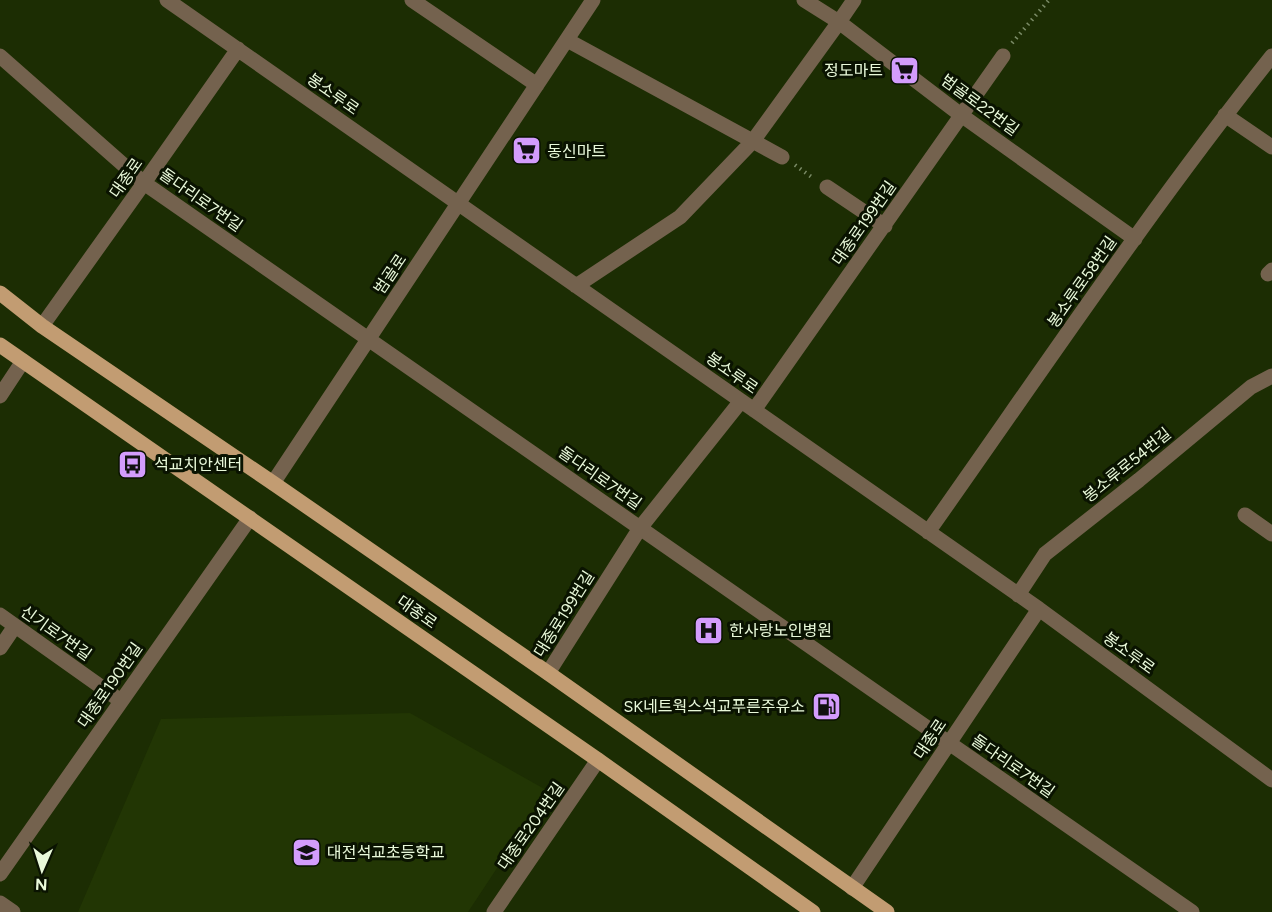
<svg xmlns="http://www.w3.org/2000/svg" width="1272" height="912" font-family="Figtree,'Noto Sans KR',sans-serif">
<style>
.built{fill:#223604}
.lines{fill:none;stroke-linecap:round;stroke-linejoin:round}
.path{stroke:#7a8b66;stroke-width:4;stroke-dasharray:1.5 4.5;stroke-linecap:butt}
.street{stroke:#74624e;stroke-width:15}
.primary{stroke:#c29c72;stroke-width:15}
.labels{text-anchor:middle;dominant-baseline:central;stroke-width:6;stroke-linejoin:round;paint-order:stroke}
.poi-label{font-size:16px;fill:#e9f9da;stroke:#0a1301;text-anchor:start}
.street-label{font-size:16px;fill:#e9f9da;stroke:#0a1301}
</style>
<rect width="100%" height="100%" fill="#1c2d03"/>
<path class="built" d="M410,713l138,78 -80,121h-390l83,-193z"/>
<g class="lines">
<path class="path" d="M1012,43l37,-43
M795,165l18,13"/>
<path class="street" d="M167,0l872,609 233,171
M412,0l125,85
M804,0l35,22 122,93 174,124
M567,40l215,117
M0,56l144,127 1048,729
M1225,115l47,32
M827,187l58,39
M1268,274l4,-4
M576,286l104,-69 73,-76 86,-119 15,-22
M42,326l102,-143 94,-134
M0,396l23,-35
M754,410l249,-354
M273,483l320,-483
M1245,515l27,19
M928,532c113,-160 222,-323 344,-476
M1018,595l27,-41 94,-74 112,-93 21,-11
M0,615l121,86
M0,648l15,-22
M548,673l92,-145 101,-127
M0,874l250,-356
M852,888l187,-279
M0,903l13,9
M494,912l104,-152"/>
<path class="primary" d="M0,293l42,33 231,157 275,190 339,239
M0,345l598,415 215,152"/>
</g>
<defs>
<symbol id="supermarket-square" viewBox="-11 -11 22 22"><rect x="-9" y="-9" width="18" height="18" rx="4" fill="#d39cfc" stroke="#0a1301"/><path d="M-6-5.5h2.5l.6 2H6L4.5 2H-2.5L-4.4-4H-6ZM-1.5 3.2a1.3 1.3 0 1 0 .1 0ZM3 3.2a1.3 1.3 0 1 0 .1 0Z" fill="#111"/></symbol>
<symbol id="bus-square" viewBox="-11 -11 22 22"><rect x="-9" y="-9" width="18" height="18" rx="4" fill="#d39cfc" stroke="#0a1301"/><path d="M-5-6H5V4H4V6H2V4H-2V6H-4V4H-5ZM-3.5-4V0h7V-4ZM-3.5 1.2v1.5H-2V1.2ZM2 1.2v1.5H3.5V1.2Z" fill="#111"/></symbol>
<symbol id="hospital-square" viewBox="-11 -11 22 22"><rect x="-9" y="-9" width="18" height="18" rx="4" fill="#d39cfc" stroke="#0a1301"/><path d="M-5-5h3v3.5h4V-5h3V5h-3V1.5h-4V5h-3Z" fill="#111"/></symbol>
<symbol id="fuel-square" viewBox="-11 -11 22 22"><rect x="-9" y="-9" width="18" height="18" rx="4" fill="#d39cfc" stroke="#0a1301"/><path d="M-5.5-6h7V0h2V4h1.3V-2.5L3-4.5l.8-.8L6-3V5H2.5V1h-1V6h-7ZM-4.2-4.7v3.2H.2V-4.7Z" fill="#111"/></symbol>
<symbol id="school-square" viewBox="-11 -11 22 22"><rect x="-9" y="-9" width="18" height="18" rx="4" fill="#d39cfc" stroke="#0a1301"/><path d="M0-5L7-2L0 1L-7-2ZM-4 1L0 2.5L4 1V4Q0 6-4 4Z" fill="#111"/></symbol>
</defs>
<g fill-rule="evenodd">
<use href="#supermarket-square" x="888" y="54" width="33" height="33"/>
<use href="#supermarket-square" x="510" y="134" width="33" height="33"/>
<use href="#bus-square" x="116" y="448" width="33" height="33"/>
<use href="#hospital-square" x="692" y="614" width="33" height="33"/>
<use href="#fuel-square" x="810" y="690" width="33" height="33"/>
<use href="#school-square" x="290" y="836" width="33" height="33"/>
</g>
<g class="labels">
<g class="poi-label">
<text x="883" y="70" text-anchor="end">정도마트</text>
<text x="547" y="151">동신마트</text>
<text x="154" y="464">석교치안센터</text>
<text x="729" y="630">한사랑노인병원</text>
<text x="805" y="706" text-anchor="end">SK네트웍스석교푸른주유소</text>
<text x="327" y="852">대전석교초등학교</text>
</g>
<g class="street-label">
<text transform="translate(333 94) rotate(35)">봉소루로</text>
<text transform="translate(980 105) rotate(36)">범골로22번길</text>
<text transform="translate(126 178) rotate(-55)">대종로</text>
<text transform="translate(201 200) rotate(35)">돌다리로7번길</text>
<text transform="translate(864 223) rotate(-55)">대종로199번길</text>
<text transform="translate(390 274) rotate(-56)">범골로</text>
<text transform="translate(1082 282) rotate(-55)">봉소루로58번길</text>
<text transform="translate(732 373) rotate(35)">봉소루로</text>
<text transform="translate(1127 465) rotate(-39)">봉소루로54번길</text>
<text transform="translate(600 478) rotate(35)">돌다리로7번길</text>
<text transform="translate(417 612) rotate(35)">대종로</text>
<text transform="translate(564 614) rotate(-58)">대종로199번길</text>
<text transform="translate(56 633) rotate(35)">신기로7번길</text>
<text transform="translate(1129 653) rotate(36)">봉소루로</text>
<text transform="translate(110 685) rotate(-55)">대종로190번길</text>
<text transform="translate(930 739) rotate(-56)">대종로</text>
<text transform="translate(1013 766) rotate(35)">돌다리로7번길</text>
<text transform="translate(531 826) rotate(-55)">대종로204번길</text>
</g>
</g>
<g transform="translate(42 870) rotate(183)" stroke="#0a1301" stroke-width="4.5" paint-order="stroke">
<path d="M0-4.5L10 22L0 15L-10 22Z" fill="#e9f9da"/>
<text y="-9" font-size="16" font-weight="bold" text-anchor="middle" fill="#e9f9da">N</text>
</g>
</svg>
